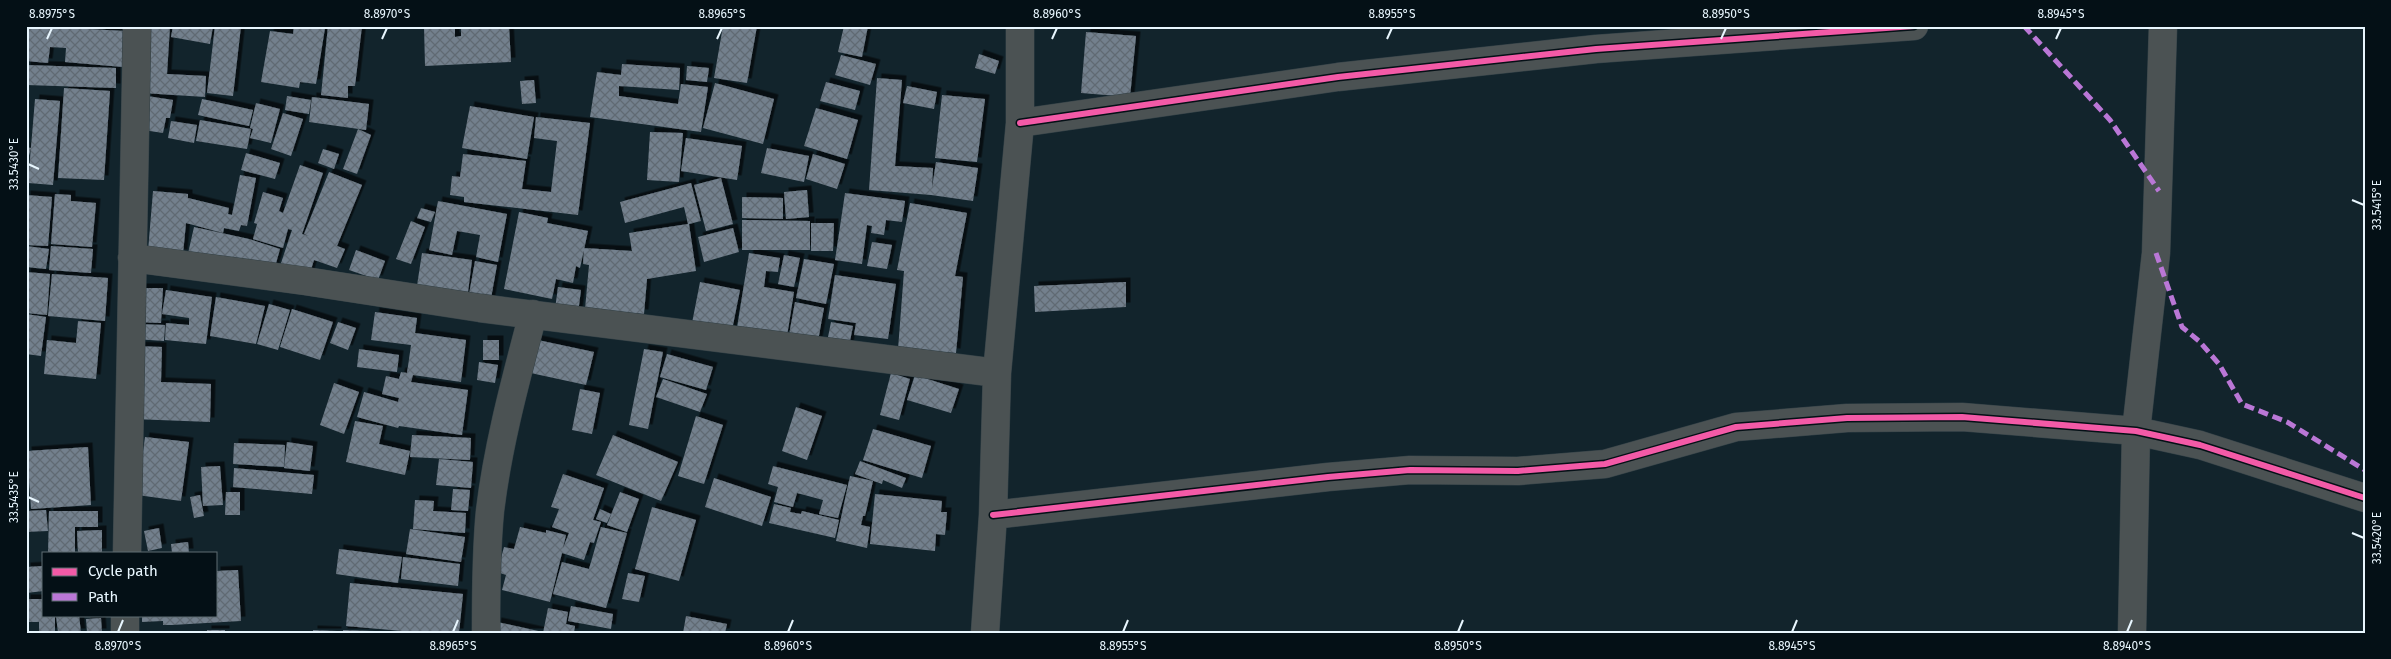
<svg xmlns="http://www.w3.org/2000/svg" width="2391" height="659" font-family="'Fira Sans',sans-serif">
<style>
.building{fill:url(#building-cross-hatch);filter:url(#shadow)}
.lines{fill:none;stroke-linecap:round;stroke-linejoin:round}
.street-casing{stroke:#334147;stroke-width:29}
.street{stroke:#4b5253;stroke-width:28}
.quiet{stroke:#ba77d6;stroke-width:5;stroke-dasharray:10 5;stroke-linecap:butt}
.cycleway-casing{stroke:#041016;stroke-width:9}
.cycleway{stroke:#f35aa7;stroke-width:6}
.ticks{fill:none;stroke:#e8f6fe;stroke-width:2}
.neatline{fill:none;stroke:#e8f6fe;stroke-width:2}
.ticks-label{font-size:12px;text-anchor:middle;fill:#e8f6fe}
</style>
<defs>
<pattern id="building-cross-hatch" width="8" height="8" patternUnits="userSpaceOnUse" patternTransform="scale(1.25)"><rect width="8" height="8" fill="#73808d"/><path d="M0 0l8 8M0 8l8-8" fill="none" stroke="#616a73"/></pattern>
<filter id="shadow"><feDropShadow dx="4.5" dy="-4.5" stdDeviation="0" flood-color="#0009"/></filter>
</defs>
<rect width="100%" height="100%" fill="#12242c"/>
<path class="building" d="M27,26l99,5 -3,36 -58,-5 1,-14 -16,-1 -2,16 -22,-2z
M147,26h23l-3,48 39,2 -1,21 -62,-4z
M173,26h40l-3,18 -39,-7z
M215,26h26l-8,70 -26,-3z
M294,26l31,2 -9,56 -16,-2 -1,6 -38,-6 9,-51 23,3z
M328,26h34l-7,60h-7v12l-27,-3z
M424,26h31v11l6,-1v-10h48l2,36 -86,4z
M723,26h34l-10,57 -33,-5z
M844,26h24l-6,31 -24,-5z
M1086,32l50,4 -6,61 -49,-4z
M979,54l20,7 -4,13 -20,-6z
M841,55l35,9 -6,21 -35,-10z
M622,64l58,4 -1,22 -60,-4v10l59,8 3,-20 27,3 -7,45 -111,-15 7,-45 24,3z
M26,65l90,3v20l-90,-3z
M687,66l22,2 -2,14 -21,-2z
M877,78l25,2 -7,86 38,2 -1,20 4,-26 42,6 -5,33 -42,-6 -62,-5z
M534,80l2,23 -14,1 -2,-23z
M826,82l34,9 -5,19 -35,-9z
M715,83l59,16 -11,45 -60,-16z
M907,86l30,6 -3,17 -31,-6z
M64,88l46,3 -6,89 -46,-2z
M942,95l43,4 -8,63 -42,-4z
M147,96l26,4 -3,18h-4l-3,15 -20,-3z
M287,96l24,4 -2,14 -24,-4z
M312,97l57,7 -3,26 -57,-8z
M35,99l25,2 -7,84 -25,-2z
M202,99l51,11 -4,16 -51,-11z
M256,103l24,6 -9,34 -21,-5 3,-9 -3,-1z
M470,106l64,11 -7,42 -65,-11z
M816,108l42,12 -11,39 -43,-13z
M283,113l20,6 -12,37 -20,-7z
M536,117l54,6 -12,92 -114,-13v-5l-14,-2 2,-19 8,1 3,-23 63,7 -4,28 29,3 6,-51 -23,-3z
M200,120l51,9 -4,20 -51,-8z
M171,121l26,4 -3,18 -26,-5z
M358,129l13,6 -14,39 -14,-5z
M650,132l33,1 -4,49 -32,-2z
M686,138l56,8 -5,34 -56,-9z
M26,147l5,1 -4,15 -1,-1z
M767,148l42,8 -5,26 -43,-9z
M323,149l16,5 -5,15 -16,-6z
M246,153l34,10 -5,16 -34,-9z
M813,154l32,10 -8,25 -31,-10z
M300,165l23,8 -21,61 7,2 -5,-2 25,-62 33,13 -25,61 8,3 -8,19 -23,-8 -5,16 -29,-10 12,-36 -4,-1 -5,19 -30,-9 4,-15 -3,-1 9,-31 20,6 -4,13 4,2z
M240,175l16,3 -9,48 -6,-1 -2,6 -15,-3 -1,5 -37,-10 -3,31 -35,-3 5,-60 35,3v4l41,10 -1,6 4,1z
M721,178l12,46 -27,7 -12,-46z
M691,183l10,38 -12,3 7,47 -49,8 -3,35 -59,-5 4,-44 -6,-1 1,-16 48,3 -3,-18 59,-9 -4,-17 -59,16 -5,-21z
M807,190l2,27 -23,2 -2,-27z
M845,193l60,8 -3,21 -16,-2 -2,15 -13,-2 1,-7 -5,-1 -5,39 -27,-4z
M55,194l16,1v6l25,2 -4,44 -41,-3z
M26,195l26,2 -4,49 -22,-1z
M742,197l41,1v21l-41,-1z
M438,201l69,13 -9,48 -22,-5 4,-22 -23,-4 -5,24 -23,-5z
M910,203l57,10 -12,63 8,1 -7,76 -58,-4 6,-78 -7,-1z
M421,208l14,4 -4,10 -14,-4z
M519,212l29,6 -1,5 41,8 -8,37 -4,-2 -3,17 -17,-4 -4,20 -48,-10z
M742,220l68,1v29h-68z
M411,221l14,6 -14,37 -15,-5z
M811,223h23l-1,28h-22z
M194,227l55,12 31,10 -7,25 -86,-16z
M733,228l6,24 -35,10 -6,-25z
M872,242l20,3 -5,24 -20,-3z
M26,246l23,3 -3,20 -20,-2z
M51,246l42,3 -2,24 -42,-3z
M356,250l29,11 -7,19 -29,-10z
M422,253l50,7 -5,40 -51,-8z
M749,253l31,5 -2,14 -12,-1 -2,16 30,5 -7,44 -50,-8z
M784,255l16,3 -6,29 -16,-3z
M804,259l30,5 -8,40 -30,-6z
M475,261l22,4 -7,39 -22,-4z
M26,272l24,2 -3,41 -21,-2z
M52,274l56,4 -3,43 -57,-5z
M835,275l61,9 -8,55 -34,-4 2,-12 -28,-4z
M700,282l40,8 -8,40 -40,-7z
M1126,282v25l-91,5 -1,-26z
M558,287l23,3 -3,23 -23,-4z
M137,288h26l-2,35 -26,-1z
M166,290l46,7 -6,47 -41,-4 1,-17 23,2v-7l-27,-4z
M216,297l49,9 -9,38 -46,-8z
M795,302l29,6 -6,33 -29,-6z
M269,304l21,6 -12,40 -21,-6z
M292,309l41,13 -13,38 -40,-13z
M375,312l42,6 -2,15 51,7 -5,42 -48,-7 -2,7 57,8 -6,45 -63,-9 -1,2 -41,-11 7,-25 34,10 1,-4 -17,-4 4,-18 13,3 2,-7 6,1 4,-28 -40,-5z
M26,314l20,3 -5,39 -15,-2z
M78,321l23,2 -5,56 -52,-5 3,-34 29,3z
M338,322l18,6 -8,22 -18,-7z
M831,322l22,4 -4,20 -22,-4z
M136,324l29,1 -1,16 -29,-2z
M533,339l61,13 -8,33 -60,-13z
M483,340h16v20h-16z
M135,346l27,1 -1,35 50,2 -1,38 -77,-3z
M359,349l40,6 -2,17 -40,-5z
M644,349l19,3 -15,77 -19,-4z
M667,354l46,13 -7,23 -46,-13z
M479,362l19,3 -3,18 -18,-3z
M891,373l19,6 -11,41 -19,-5z
M915,375l44,14 -8,24 -44,-13z
M663,379l44,15 -7,18 -44,-15z
M334,383l25,9 -15,42 -24,-9z
M580,389l20,4 -8,41 -20,-4z
M796,407l26,9 -15,44 -25,-9z
M696,416l27,9 -19,59 -26,-8z
M355,421l28,5 -4,18 31,7 -5,24 -59,-13z
M873,429l58,17 -9,32 -59,-18z
M412,435l59,3 -1,22 -60,-3z
M613,435l65,27 -17,39 -65,-26z
M145,437l44,5 -8,59 -44,-6z
M287,442l26,4 -3,25 -26,-3z
M234,443l51,2 -1,22 -51,-3z
M88,447l3,58 -60,4 -4,-58z
M439,459l34,3 -2,26 -35,-3z
M860,461l46,17 -4,10 -19,-8 -1,4 -27,-10z
M220,466l3,39 -20,1 -2,-39z
M773,466l74,19 -9,33 -19,-4 4,-14 -26,-7 -4,14 -19,-5 4,-15 -10,-3z
M234,468l80,7 -2,19 -79,-7z
M563,474l41,14 -11,32 8,2 -7,21 -4,-1 -6,18 -22,-7 -12,49 -48,-12 4,-15 -9,-3 7,-25 10,2 6,-22 26,6v-3l20,5 -3,13 6,-15 -17,-6 7,-18 -8,-2z
M850,476l23,5 -8,35h-2l-2,9 9,2 -3,21 -31,-7z
M714,478l57,19 -9,29 -57,-19z
M453,489l17,1 -2,21 -17,-1z
M226,492h14v23h-15z
M620,492l19,7 -12,33 -20,-7z
M875,494l67,7 -1,11h6l-2,23 -9,-1 -1,17 -65,-7z
M200,495l4,21 -10,2 -4,-21z
M415,500l19,1 -1,10 33,2 -1,20 -52,-4z
M774,504l17,4 -1,4 11,2 1,-3 37,9 -4,18 -66,-15z
M652,507l44,13 -17,61 -44,-12z
M600,509l11,5 -4,9 -11,-4z
M46,510l2,21 -22,1v-21z
M49,511h49v16h-23v26h-27z
M601,527l26,6 -21,75 -53,-14 9,-32 27,7z
M159,528l3,20 -14,3 -4,-20z
M410,529l55,8 -4,25 -55,-8z
M102,530v23h-24l-1,-22z
M188,542l1,11h-17l-1,-9z
M339,549l63,8 -4,26 -62,-9z
M403,557l57,7 -2,22 -57,-7z
M44,566v25l-18,2v-26z
M238,570l3,51 -69,4h-9v-4l-21,1v-7h74v-44z
M628,573l17,3 -6,26 -17,-3z
M350,583l113,11 -4,39h-35l-78,-7z
M26,599h18v16h11v17l-16,1v-11h-13z
M571,606l42,8 -2,15 -43,-8z
M548,608l20,4 -2,12 9,2 -1,7h-31z
M56,615h23l2,18h-23z
M686,616l41,8 -2,9h-42z
M101,618l1,15h-15l-1,-14z
M497,622l46,10 -1,1h-47z
M207,630h18v3h-18z
M313,630l24,1v2h-24z
M343,630l32,1v2h-32z"/>
<g class="lines">
<defs>
<path id="street" d="M1020,123l318,-46 258,-28 318,-23
M132,258l173,23 175,27 517,65
M993,515l335,-38 82,-7 108,1 87,-7 131,-37 111,-9 115,-1 174,14 64,14 165,53
M127,553l10,-527
M125,633v-18
M486,633c0,-41 0,-82 4,-122 8,-67 26,-132 43,-197
M985,633l8,-118 4,-142 23,-250v-97
M2132,633l4,-202 20,-178 7,-227"/>
</defs>
<use href="#street" class="street-casing"/>
<use href="#street" class="street"/>
<path class="quiet" d="M2024,26l86,94 49,71
M2156,253l26,74 17,14 20,23 23,40 45,18 78,48"/>
<defs>
<path id="cycleway" d="M1020,123l318,-46 258,-28 318,-23
M993,515l335,-38 82,-7 108,1 87,-7 131,-37 111,-9 115,-1 174,14 64,14 165,53"/>
</defs>
<use href="#cycleway" class="cycleway-casing"/>
<use href="#cycleway" class="cycleway"/>
</g>
<path class="ticks" d="M47,39l5,-11M382,39l5,-11M717,39l5,-11M1052,39l5,-11M1387,39l5,-11M1721,39l5,-11M2056,39l5,-11M28,164l11,5M2352,200l12,5M28,497l11,5M2352,533l12,5M118,632l5,-12M453,632l5,-12M788,632l5,-12M1123,632l5,-12M1458,632l5,-12M1792,632l5,-12M2127,632l5,-12"/>
<rect width="2391" height="659" fill="none" stroke="#041016" stroke-width="55"/>
<rect x="42" y="552" width="175" height="65" fill="#041016" stroke="#5f6c73"/>
<rect x="52" y="568" width="25" height="8" fill="#f35aa7" stroke="#5f6c73"/>
<text x="88" y="576" font-size="15" fill="#e8f6fe">Cycle path</text>
<rect x="52" y="593" width="25" height="8" fill="#ba77d6" stroke="#5f6c73"/>
<text x="88" y="602" font-size="15" fill="#e8f6fe">Path</text>
<rect x="28" y="28" width="2336" height="604" class="neatline"/>
<g class="ticks-label">
<text x="52" y="18">8.8975°S</text>
<text x="387" y="18">8.8970°S</text>
<text x="722" y="18">8.8965°S</text>
<text x="1057" y="18">8.8960°S</text>
<text x="1392" y="18">8.8955°S</text>
<text x="1726" y="18">8.8950°S</text>
<text x="2061" y="18">8.8945°S</text>
<text transform="translate(14 164) rotate(-90)" y="4">33.5430°E</text>
<text transform="translate(2377 205) rotate(-90)" y="4">33.5415°E</text>
<text transform="translate(14 497) rotate(-90)" y="4">33.5435°E</text>
<text transform="translate(2377 538) rotate(-90)" y="4">33.5420°E</text>
<text x="118" y="650">8.8970°S</text>
<text x="453" y="650">8.8965°S</text>
<text x="788" y="650">8.8960°S</text>
<text x="1123" y="650">8.8955°S</text>
<text x="1458" y="650">8.8950°S</text>
<text x="1792" y="650">8.8945°S</text>
<text x="2127" y="650">8.8940°S</text>
</g>
</svg>
